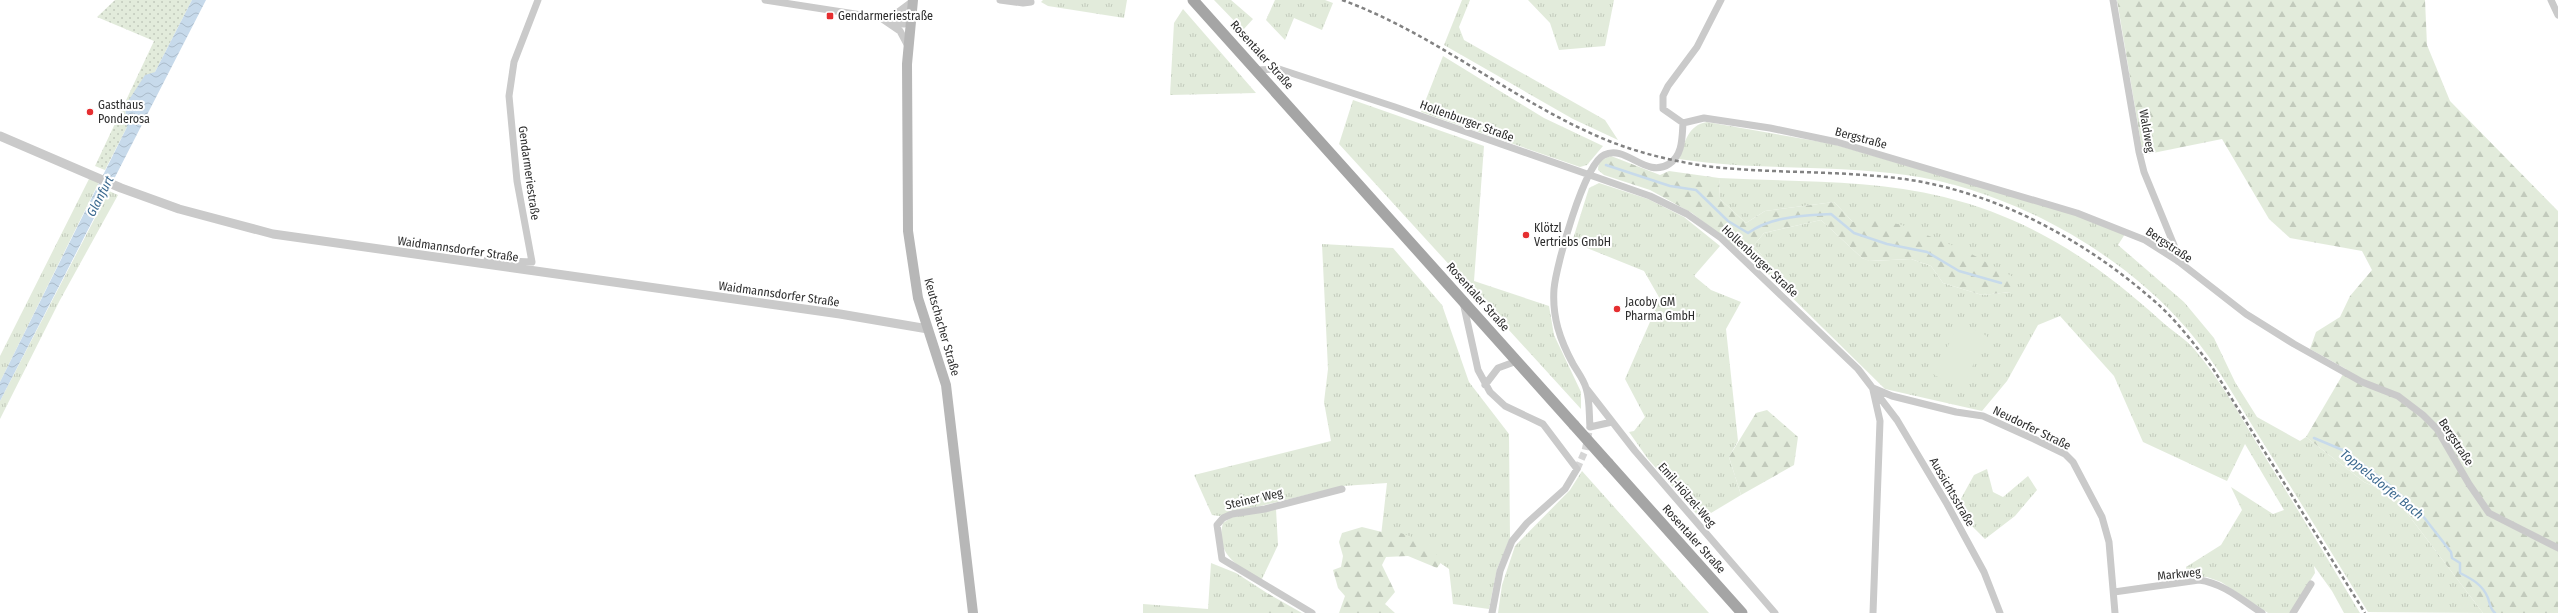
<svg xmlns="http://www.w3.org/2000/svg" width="2558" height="613" font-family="'Fira Sans Condensed',sans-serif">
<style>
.grass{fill:url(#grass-tufts)}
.forest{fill:url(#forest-firs)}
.park{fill:url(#park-dots)}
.garden{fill:#e2ebdb}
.water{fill:url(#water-waves)}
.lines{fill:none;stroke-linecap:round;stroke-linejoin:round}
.stream{stroke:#c7daeb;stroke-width:2.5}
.minor-tunnel{stroke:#d5d5d5;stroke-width:7;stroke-dasharray:7 3.5;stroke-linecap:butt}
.minor{stroke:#cacaca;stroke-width:7}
.tertiary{stroke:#cacaca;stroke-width:9}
.secondary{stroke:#b7b7b7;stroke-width:10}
.primary{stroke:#a5a5a5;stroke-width:11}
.rail{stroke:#828282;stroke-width:2.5;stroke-dasharray:4 3;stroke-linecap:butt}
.primary-bridge{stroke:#a5a5a5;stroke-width:11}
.poi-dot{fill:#e52e30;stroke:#fff;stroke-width:1.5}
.labels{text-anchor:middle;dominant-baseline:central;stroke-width:4;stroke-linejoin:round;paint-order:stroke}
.poi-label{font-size:12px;fill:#2d2d2d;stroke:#fff;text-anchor:start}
.street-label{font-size:12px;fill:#2d2d2d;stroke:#fff}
.water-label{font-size:13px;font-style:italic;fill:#3b698f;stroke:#fff}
</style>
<defs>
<pattern id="grass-tufts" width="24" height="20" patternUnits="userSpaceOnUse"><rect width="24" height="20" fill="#e2ebdb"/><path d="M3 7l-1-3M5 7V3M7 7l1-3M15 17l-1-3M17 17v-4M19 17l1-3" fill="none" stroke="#c2cabc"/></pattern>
<pattern id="forest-firs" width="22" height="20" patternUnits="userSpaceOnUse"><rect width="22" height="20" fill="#e2ebdb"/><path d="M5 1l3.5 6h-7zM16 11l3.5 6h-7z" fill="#c2cabc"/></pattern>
<pattern id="park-dots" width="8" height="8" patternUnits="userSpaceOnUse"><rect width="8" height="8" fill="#e2ebdb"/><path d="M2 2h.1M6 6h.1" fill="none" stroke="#c2cabc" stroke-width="1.8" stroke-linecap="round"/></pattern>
<pattern id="water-waves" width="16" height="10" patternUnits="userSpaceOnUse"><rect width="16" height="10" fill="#c7daeb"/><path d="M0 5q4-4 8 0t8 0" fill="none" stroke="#abbbca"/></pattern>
</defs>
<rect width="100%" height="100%" fill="#fff"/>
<path class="grass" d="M1043,0h84l-3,18 -76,-12 -7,-4z
M1214,0h17l22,19 -10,11z
M1275,0h50l8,3 -11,27 -28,-12 -9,22 -19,-20z
M1462,0h8l-11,27 5,13 141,80 13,20 -45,-21 -129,-74z
M1528,0h86l-9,46 -46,4 -9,-27z
M1183,9l73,84 -86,2 4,-72z
M1443,56l101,62 59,28 -16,19 -7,2 -159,-55z
M1353,100l131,46 -10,135 75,25 5,29 27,57v17l-242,-265z
M1707,122l126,22 242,71 50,19 -7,11 66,57 30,36 21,44 22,35 43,24 6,-4 58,45 30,14 89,117 -115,-1c-35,-57 -70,-114 -106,-171 -24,-38 -45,-77 -74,-111 -67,-79 -180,-141 -282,-155 -75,-11 -152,-4 -227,-16 6,-17 9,-34 28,-37z
M91,175l8,7 -99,200v-26z
M1719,178c75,4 152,1 225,19 86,21 152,65 216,123 12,11 25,18 35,30 26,31 46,67 67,102 33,53 66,107 98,161h-16l-12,-22 -18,-25 1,7 -25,40h-22l-47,-31 -14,-5h-19l-2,-10 35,-22 21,-35 -11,-23 42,27 11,-4 -39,-66 -18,37 -84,-39 -29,-66 -54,-60 -22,9 -31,56 -25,30 -97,-22 -125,-123 4,-8 -10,-13 10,-12 57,-13 41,38 8,3 41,-2 20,7 12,17 39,12 29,-3 -158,-70 -19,-20 -69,9 -19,12 -26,-24z
M1599,183l49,16 36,18 36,29 -26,30 17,14 30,12 -15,27 12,112 -9,16 12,38 -40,24 -53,-60 -19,-27 5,-1 11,-14 -20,-38 35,-80 -16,-28 -72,-29 17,-54z
M109,191l9,4 -58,105 -60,119v-18z
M1322,244l71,4 49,57 27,77 40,52 1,104 -13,31 -8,40 -36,-5 -4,-35 -32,-22 -36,-11 6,-53 -44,3 -124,30 -7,-1 -18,-40 137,-34 -7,-39 4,-33z
M1987,469l6,23 10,5 25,-21 9,14 -22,26 -30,23 -14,-14 -13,-21 16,-29z
M1582,471l127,142h-211l4,-28 13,-39 55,-56z
M1276,509l2,36 -17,36c-22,-14 -47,-27 -38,-58l9,-6z
M1211,563l25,10 31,20v20h-124v-9l65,5z"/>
<path class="forest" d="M2117,0h308l2,45 23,56 108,110v402h-75l-89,-117 -30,-14 -58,-45 40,-68 -36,-20 6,-17 24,-15 10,-21 22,-26 -10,-19 -72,-13 -21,-19 -47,-80 -79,16z
M1611,156l49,19 9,-4 50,7 1,21 26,24 19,-12 69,-9 19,20 12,-5 37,8 64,26 49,27 -4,14 -29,3 -39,-12 -12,-17 -20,-7 -42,2 -7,-3 -41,-38 -57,13 -10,12 10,13 -4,8 -68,-53 -42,-23 -46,-15 -6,-5c0,-9 5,-11 13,-14z
M1767,410l31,27 -4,28 -53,30 -12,-38 27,-44z
M1362,527l24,6 12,-1 28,10 16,19 -5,7 -29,-12 -22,1 -4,8 13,27 -10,12 10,9h-56l6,-17 -7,-8 -5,-18 8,-3 2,-11 -4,-14 3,-9z
M1267,593l35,20h-35z"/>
<path class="park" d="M115,0h77l-37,72 -30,34 2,21 -22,43 -10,-4 59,-125 -57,-24z"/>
<path class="garden" d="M1959,323l28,13 -25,52 -28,-13z"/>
<path class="water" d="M192,0h14l-206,401v-19l127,-255 -2,-21 20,-31 10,-3z"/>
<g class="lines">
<path class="stream" d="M1606,165l64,21 26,4 32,31 20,12c24,-17 54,-17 83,-19l23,19 33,11 40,8 32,19 42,12
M2314,438l31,13 43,33 31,27 32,41 1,6 8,5v10c12,6 23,12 28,25 2,6 2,11 7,15"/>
<path class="minor-tunnel" d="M1577,469l8,-18 5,-24"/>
<path class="minor" d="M765,0l116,18 13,-3 19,-14
M1000,0l23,3 8,-1
M2113,0l26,152 5,20 32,78 2,11
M2551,0l7,15
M881,18l19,13 8,15
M890,22l14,2 6,-4 -16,-5
M1258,70l21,-1 116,38 255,89 37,18 34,24 137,131 39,51 50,84 37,68 16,41
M1683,123l21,-5 66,10 67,14 240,71 68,27 33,21 68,53 48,30 68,38 36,14 25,19 14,14 32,55 20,29 69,35
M487,260l45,2 -15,-81 -8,-85 5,-34 24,-62
M1463,302l15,68 12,22 15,14 38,18 34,45 -12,20 -38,34 -15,18 -12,30 -8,42
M1485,385l13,-17 19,-7
M1586,388l49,63 140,162
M1873,388l19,8 64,16 27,4 51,23 31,15 8,8 29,55 7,25 6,71
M1612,422l-22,5c-1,-12 0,-27 -4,-39 -2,-8 -9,-17 -13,-24 -13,-24 -21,-47 -19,-75 2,-23 30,-125 50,-134 22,-11 42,24 65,9 14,-9 13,-27 14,-41l-20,-14v-13l5,-10 29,-39 24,-47
M2114,592l85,-12c24,3 43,20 63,33
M1312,613l-90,-54 -5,-34 6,-7 9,-4 33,-5 77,-20
M1873,613l7,-192 -7,-31
M2293,613l18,-29"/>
<path class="tertiary" d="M0,136l121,52 58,21 94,25 567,80 88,15"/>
<path class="secondary" d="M913,0l-6,64 1,167 10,67 28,87 27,228"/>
<path class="primary" d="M1193,0l381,425
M1608,463l134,150"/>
<path class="rail" d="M1342,0c91,33 166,97 255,136 34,15 70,24 108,30 66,8 133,4 199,13 92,13 179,60 248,120 23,19 42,45 60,68l153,246"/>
<path class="primary-bridge" d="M1574,425l34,38"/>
</g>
<g class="poi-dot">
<rect x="826" y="12" width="8" height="8" rx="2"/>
<circle cx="90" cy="112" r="4"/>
<circle cx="1526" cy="235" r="4"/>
<circle cx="1617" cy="309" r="4"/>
</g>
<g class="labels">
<g class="poi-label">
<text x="838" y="16">Gendarmeriestraße</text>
<text x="98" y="105">Gasthaus<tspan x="98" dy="14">Ponderosa</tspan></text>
<text x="1534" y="228">Klötzl<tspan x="1534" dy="14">Vertriebs GmbH</tspan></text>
<text x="1625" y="302">Jacoby GM<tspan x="1625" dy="14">Pharma GmbH</tspan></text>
</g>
<g class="street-label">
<text transform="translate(1262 55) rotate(48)">Rosentaler Straße</text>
<text transform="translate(1467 121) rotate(20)">Hollenburger Straße</text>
<text transform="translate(2147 131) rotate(80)">Waldweg</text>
<text transform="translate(1861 138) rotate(15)">Bergstraße</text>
<text transform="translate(529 173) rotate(82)">Gendarmeriestraße</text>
<text transform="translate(2169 245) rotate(34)">Bergstraße</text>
<text transform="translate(458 249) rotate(8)">Waidmannsdorfer Straße</text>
<text transform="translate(1760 261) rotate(43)">Hollenburger Straße</text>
<text transform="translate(779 294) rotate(8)">Waidmannsdorfer Straße</text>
<text transform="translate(1478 297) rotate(48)">Rosentaler Straße</text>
<text transform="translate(942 327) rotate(74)">Keutschacher Straße</text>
<text transform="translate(2032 428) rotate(26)">Neudorfer Straße</text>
<text transform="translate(2456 442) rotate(57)">Bergstraße</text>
<text transform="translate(1952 492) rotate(60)">Aussichtsstraße</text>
<text transform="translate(1687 495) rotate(49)">Emil-Hölzel-Weg</text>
<text transform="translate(1254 499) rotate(-13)">Steiner Weg</text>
<text transform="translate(1694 539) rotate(48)">Rosentaler Straße</text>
<text transform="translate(2179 574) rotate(-6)">Markweg</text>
</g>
<g class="water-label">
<text transform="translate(100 196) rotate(-63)">Glanfurt</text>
<text transform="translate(2382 484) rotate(39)">Toppelsdorfer Bach</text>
</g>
</g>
</svg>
